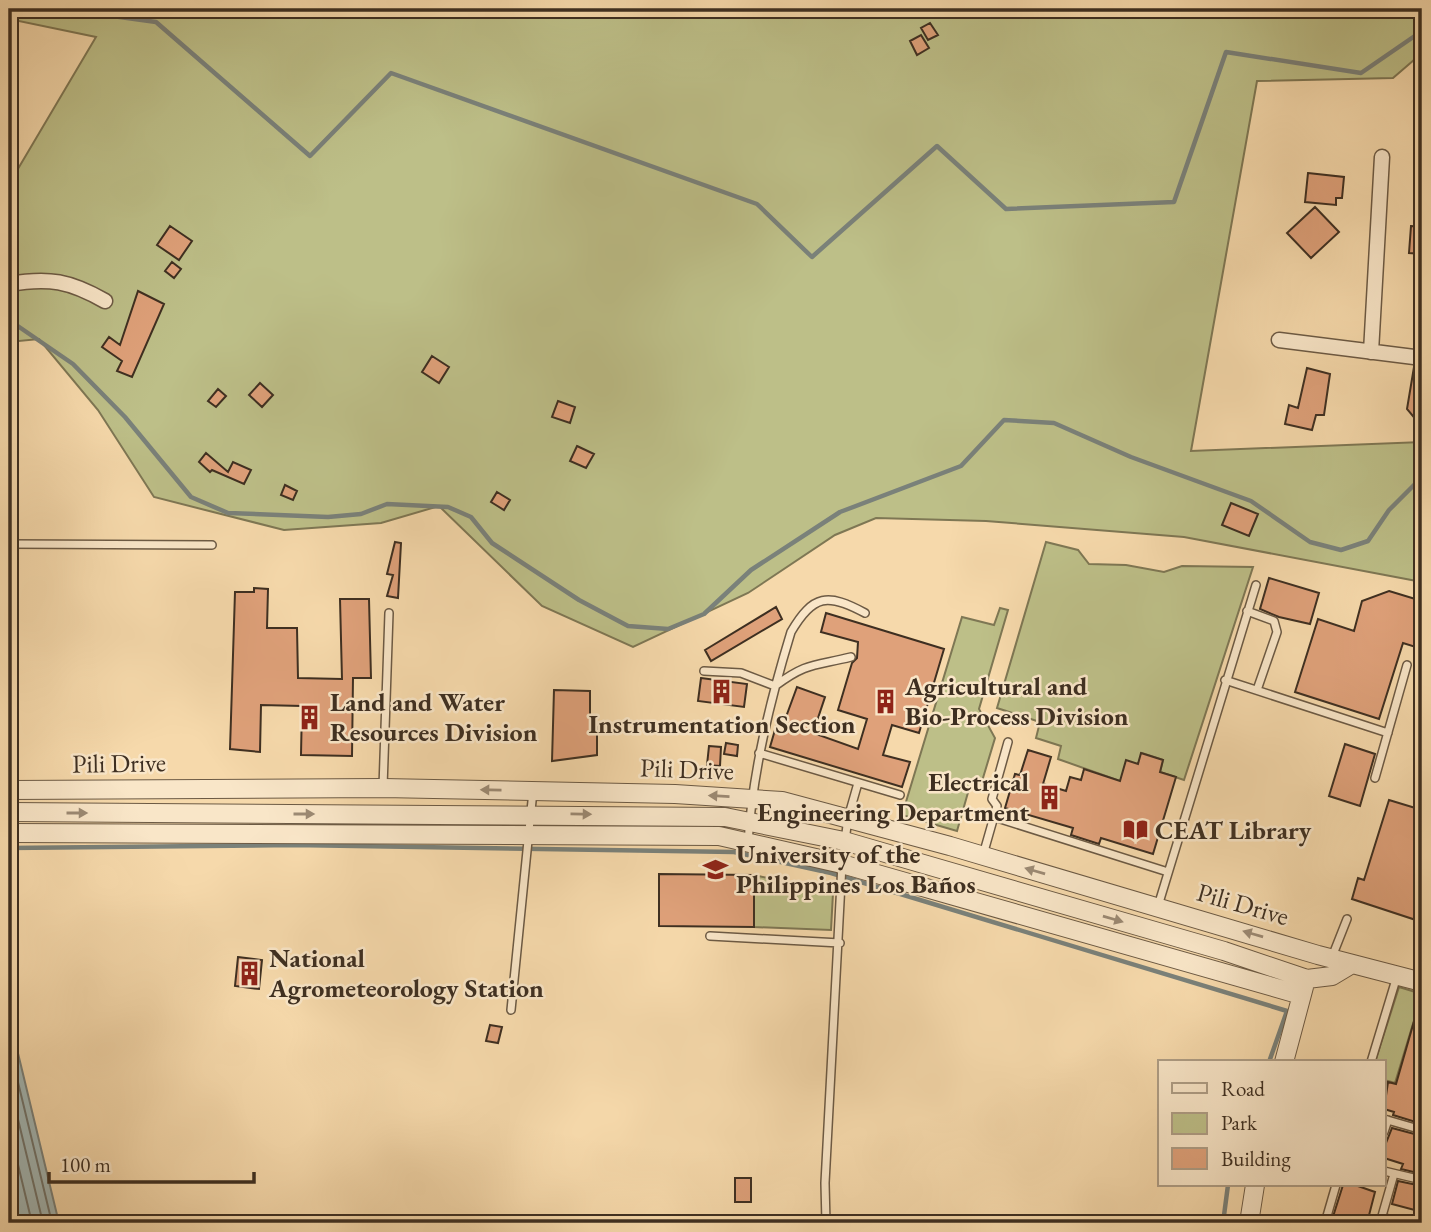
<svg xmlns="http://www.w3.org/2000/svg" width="1431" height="1232" font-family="'EB Garamond',serif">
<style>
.green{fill:#bdbf88;stroke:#7e7754;stroke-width:2}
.water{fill:#a2b7b5;stroke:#7a817a;stroke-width:2}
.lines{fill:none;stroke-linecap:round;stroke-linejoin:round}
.shore{stroke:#70736b;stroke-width:2}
.stream{stroke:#7a817a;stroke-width:4.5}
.building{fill:#dfa17a;stroke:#3e2f21;stroke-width:2}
.service-casing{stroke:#6c5a44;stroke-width:10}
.minor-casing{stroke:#6c5a44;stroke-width:17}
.tertiary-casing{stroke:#6c5a44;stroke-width:20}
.service{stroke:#f9e6c8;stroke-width:7}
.minor{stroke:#f9e6c8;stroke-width:14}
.tertiary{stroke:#f9e6c8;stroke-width:18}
.oneway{fill:#9c8a74}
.labels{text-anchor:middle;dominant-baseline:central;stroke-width:5;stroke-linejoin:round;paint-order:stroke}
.poi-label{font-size:26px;font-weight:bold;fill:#3e2f21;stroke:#f9e6c8;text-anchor:start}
.street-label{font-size:26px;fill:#3e2f21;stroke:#f9e6c8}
</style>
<rect width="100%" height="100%" fill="#f6d9ab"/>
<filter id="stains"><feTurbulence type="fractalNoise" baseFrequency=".00286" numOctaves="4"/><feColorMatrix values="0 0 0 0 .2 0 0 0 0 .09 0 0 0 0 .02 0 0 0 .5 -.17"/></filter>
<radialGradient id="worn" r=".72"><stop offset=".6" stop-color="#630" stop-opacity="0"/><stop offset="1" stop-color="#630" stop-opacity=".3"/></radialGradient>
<path class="green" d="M9,9h1413v44l-29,25 -136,3 -66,370 231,-9v140l-238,-45 -198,-16 -110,-3 -41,17 -87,58 -115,54 -91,-41 -103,-100 -58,17 -97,7 -130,-33 -56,-87 -59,-71 -30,3v-158l87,-147 -87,-18z
M1046,542l32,8 11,14 37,1 38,7 18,-6 71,1 -69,213 -24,-8 3,-12 -21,-7 -4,11 -18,17 -62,-22 3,-13 -25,-8 4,-16 -43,-14z
M1000,608l8,2 -29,99 16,29 -12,40 -14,11 -12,42 -55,-16 60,-198 32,8z
M754,875l79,18 -2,37 -77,-3z
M1399,987l23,7v22l-6,-2 -21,69 -7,-2 -4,14v-33h-9z"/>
<path class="water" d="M9,1016l50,207h-50z"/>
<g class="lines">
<path class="shore" d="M9,1045l43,178
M9,1082l34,141
M9,1127l23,96"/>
<path class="stream" d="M62,9l94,13 154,134 81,-83 366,131 55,53 125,-111 69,63 168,-7 52,-150 135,21 61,-42
M9,320l64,44 52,53 66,80 37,16 100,4 33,-3 26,-10 61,3 23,10 21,26 87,57 49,26 40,3 36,-15 47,-44 89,-58 121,-46 43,-46 50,3 77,34 120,44 59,41 31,8 27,-9 21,-31 33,-33
M9,848l285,-3 440,7 97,21 456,138 -18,51
M1223,1223l5,-38"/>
</g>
<path class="building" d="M930,23l8,12 -10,5 -7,-12z
M921,35l8,13 -12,7 -7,-14z
M1308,173l36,4 -2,21h-6v7l-31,-3z
M1315,207l24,25 -28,26 -24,-25z
M170,226l22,15 -13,19 -22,-15z
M1411,226l11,1v27l-13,-1z
M172,262l9,7 -7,9 -9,-7z
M138,291l26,13 -32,73 -15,-6 5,-10 -20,-14 7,-10 11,8z
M432,356l17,11 -10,16 -17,-11z
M1414,367h8v60l-15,-18z
M1307,368l23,6 -6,41h-8l-4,15 -27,-6 4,-19 9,3z
M260,383l13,12 -11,12 -13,-12z
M218,389l8,7 -10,11 -8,-6z
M558,401l17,6 -5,16 -18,-6z
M577,446l17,8 -8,14 -16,-7z
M206,453l22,19 5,-10 18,8 -7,14 -32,-14 -2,2 -11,-10z
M285,485l12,6 -4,9 -12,-5z
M497,492l13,8 -6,10 -13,-8z
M1231,503l27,11 -9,22 -27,-11z
M395,542l6,1 -3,55 -11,-2 6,-21 -6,-1z
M1269,578l50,15 -9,31 -31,-7 -19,-8z
M254,588l14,1 -1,39h30l1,50 44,1 -2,-80h29l2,79h-18l-1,78 -51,-1 1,-49 -41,-1 -1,47 -30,-3 5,-157h19z
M1389,591l33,10v48l-19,-6 -24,76 -84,-27 23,-73 36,12 8,-30z
M776,607l6,12 -71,42 -6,-11z
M826,613l118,36 -25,84 -27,-8 -9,30 27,7 -8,25 -132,-40 7,-24 6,2 14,-38 28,10 -12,36 45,16 9,-30 -29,-9 14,-47 5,-5 1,-16 -37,-10z
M701,678l46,6 -3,23 -46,-6z
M554,690l36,1v34h7v30l-45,6z
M726,743l12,2 -1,11 -13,-2z
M1345,744l30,10 -15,52 -31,-10z
M709,746l12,1 -1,19 -13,-1z
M1028,750l23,7 -8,27 23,7 4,-14 11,3 3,-11 36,12 6,-21 12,4 3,-11 22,7 -3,12 16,5 -23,77 -52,-16 -2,6 -28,-9 2,-7 -68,-20 10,-34 5,1z
M1389,800l33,10v112l-70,-23 6,-21 6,2z
M659,874l95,1v52l-95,-1z
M238,957l24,3 -3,29 -24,-3z
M1419,1004h3v120l-29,-9 1,-3 -10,-3 4,-27 8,2z
M490,1025l12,2 -4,16 -12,-2z
M1392,1128l30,8v38l-21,-5 2,-5 -19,-6v-10z
M735,1178h16v24h-16z
M1398,1181l24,5v26l-30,-8z
M1343,1185h12l20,7 -8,31h-36z"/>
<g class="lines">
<defs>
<path id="service" d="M9,544l203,1
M1247,611l27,10 3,11 -20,58
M704,671l37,2 34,13c32,-24 40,-20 76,-29
M1225,680l163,53
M759,753l141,42
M1375,778l32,-113
M383,787l6,-174
M994,817l174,55
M748,842c5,-72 22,-141 43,-210 22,-38 37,-39 74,-19
M983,855l14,-49 -5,-7 16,-57
M1158,906l98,-321
M710,936l130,7
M1332,957l15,-38
M511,1010l22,-219
M1371,1062l26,-86
M1384,1119l38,11
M1384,1132l4,-12
M1384,1171l38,9
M1382,1217l19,6
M826,1223l-1,-40 17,-319 6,-46 10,-35
M1325,1223l11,-38
M1380,1223l14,-49"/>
<path id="minor" d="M9,284c40,-7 61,-3 96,17
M1279,340l143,18
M1371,352l11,-195"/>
<path id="tertiary" d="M9,790l374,-2 292,6 107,7 168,45 368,109 104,27
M9,812l716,5 119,24 380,110 83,28 25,-3 20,-12
M9,833l710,3 123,28 459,131
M1284,1062l20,-75
M1249,1223l6,-38"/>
</defs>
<use href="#service" class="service-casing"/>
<use href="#minor" class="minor-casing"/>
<use href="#tertiary" class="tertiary-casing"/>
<use href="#service" class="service"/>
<use href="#minor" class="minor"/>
<use href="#tertiary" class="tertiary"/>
</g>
<defs><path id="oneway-solid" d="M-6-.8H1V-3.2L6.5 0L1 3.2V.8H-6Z" transform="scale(1.75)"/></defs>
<g class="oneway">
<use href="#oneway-solid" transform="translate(491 790) rotate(-179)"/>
<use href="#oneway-solid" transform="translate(719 796) rotate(-177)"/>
<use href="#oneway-solid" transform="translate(77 813)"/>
<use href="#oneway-solid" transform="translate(304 814)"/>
<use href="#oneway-solid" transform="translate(581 814) rotate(1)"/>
<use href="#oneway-solid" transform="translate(1035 871) rotate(-164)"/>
<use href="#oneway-solid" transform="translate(1113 919) rotate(16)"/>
<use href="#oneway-solid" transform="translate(1253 934) rotate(-164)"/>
</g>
<defs>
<symbol id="building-bare" viewBox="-9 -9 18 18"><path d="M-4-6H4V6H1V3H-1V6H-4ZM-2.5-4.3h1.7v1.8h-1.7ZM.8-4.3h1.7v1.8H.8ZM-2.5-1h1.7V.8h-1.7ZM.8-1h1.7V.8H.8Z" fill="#8f2418" stroke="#f9e6c8" stroke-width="2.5" paint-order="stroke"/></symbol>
<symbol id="library-bare" viewBox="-9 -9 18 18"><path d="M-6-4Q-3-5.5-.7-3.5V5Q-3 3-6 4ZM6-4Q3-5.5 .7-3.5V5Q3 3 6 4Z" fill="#8f2418" stroke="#f9e6c8" stroke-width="2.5" paint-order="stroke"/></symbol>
<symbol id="university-bare" viewBox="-9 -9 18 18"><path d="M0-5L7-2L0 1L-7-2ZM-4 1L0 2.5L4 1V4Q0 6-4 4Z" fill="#8f2418" stroke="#f9e6c8" stroke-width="2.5" paint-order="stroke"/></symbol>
</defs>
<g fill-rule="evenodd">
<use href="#building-bare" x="704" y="674" width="35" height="35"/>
<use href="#building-bare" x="868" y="684" width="35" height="35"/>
<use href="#building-bare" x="292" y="700" width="35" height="35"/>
<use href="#building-bare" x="1032" y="780" width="35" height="35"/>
<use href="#library-bare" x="1118" y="812" width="35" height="35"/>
<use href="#university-bare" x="698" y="852" width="35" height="35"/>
<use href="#building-bare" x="232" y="956" width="35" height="35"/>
</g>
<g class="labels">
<g class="poi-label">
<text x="905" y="686">Agricultural and<tspan x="905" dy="30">Bio-Process Division</tspan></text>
<text x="330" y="702">Land and Water<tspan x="330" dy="30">Resources Division</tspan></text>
<text x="722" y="724" text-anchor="middle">Instrumentation Section</text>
<text x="1029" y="782" text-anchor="end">Electrical<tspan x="1029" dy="30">Engineering Department</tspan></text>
<text x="1155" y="830">CEAT Library</text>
<text x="736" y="854">University of the<tspan x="736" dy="30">Philippines Los Baños</tspan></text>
<text x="269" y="958">National<tspan x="269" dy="30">Agrometeorology Station</tspan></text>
</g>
<g class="street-label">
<text transform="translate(119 763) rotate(-1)">Pili Drive</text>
<text transform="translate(687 769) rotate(2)">Pili Drive</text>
<text transform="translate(1243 904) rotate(16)">Pili Drive</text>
</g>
</g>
<rect width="1431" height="1232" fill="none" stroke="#f6d9ab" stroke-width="35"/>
<rect x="10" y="10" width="1410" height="1211" fill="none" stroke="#3e2f21" stroke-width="3.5"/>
<rect x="18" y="18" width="1396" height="1197" fill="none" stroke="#3e2f21" stroke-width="2"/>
<rect x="1158" y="1060" width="228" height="126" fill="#f9e6c8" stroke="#ae9d85" stroke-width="2"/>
<rect x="1172" y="1083" width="35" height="10" fill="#f9e6c8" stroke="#ae9d85" stroke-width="2"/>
<text x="1221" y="1096" font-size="21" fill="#3e2f21">Road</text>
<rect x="1172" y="1113" width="35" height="21" fill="#bdbf88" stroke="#ae9d85" stroke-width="2"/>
<text x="1221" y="1130" font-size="21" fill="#3e2f21">Park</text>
<rect x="1172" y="1148" width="35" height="21" fill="#dfa17a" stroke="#ae9d85" stroke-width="2"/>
<text x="1221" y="1166" font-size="21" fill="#3e2f21">Building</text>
<path d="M49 1172v10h205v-10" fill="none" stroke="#3e2f21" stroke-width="3.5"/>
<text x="60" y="1172" font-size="21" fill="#3e2f21" stroke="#f9e6c8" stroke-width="5" paint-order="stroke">100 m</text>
<rect width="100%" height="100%" filter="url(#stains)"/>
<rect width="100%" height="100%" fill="url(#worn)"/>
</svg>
